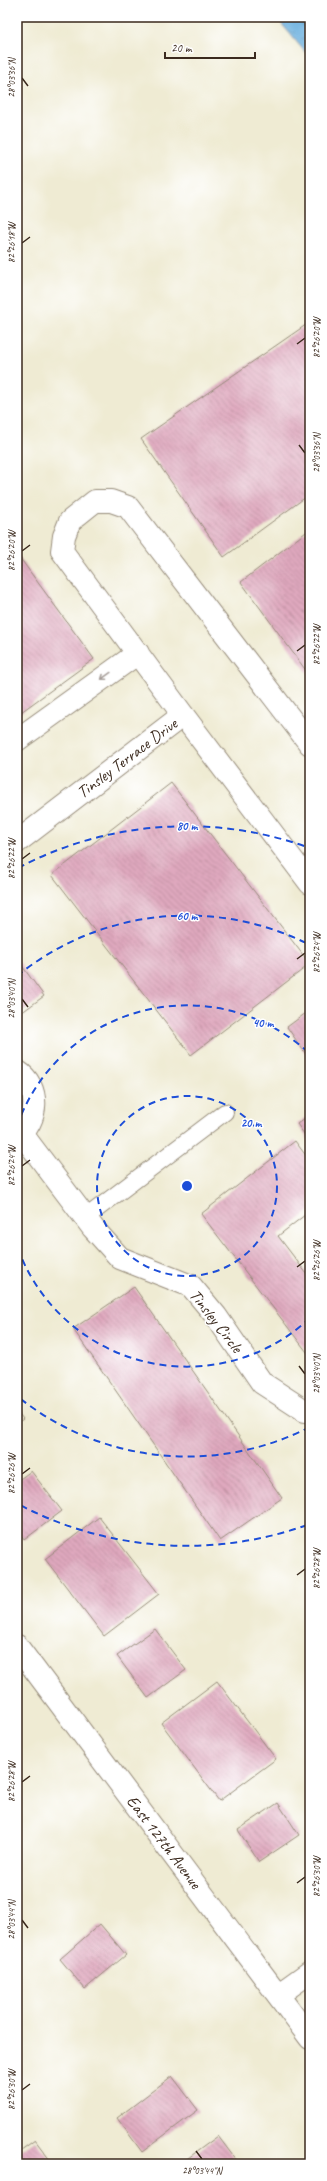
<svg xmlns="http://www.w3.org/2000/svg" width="327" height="2181" font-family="Caveat,sans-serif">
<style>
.water{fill:url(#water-ripples);stroke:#506c7e}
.building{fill:url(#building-back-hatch)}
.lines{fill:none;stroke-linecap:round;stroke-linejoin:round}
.service-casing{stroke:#958a78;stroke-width:18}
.minor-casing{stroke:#958a78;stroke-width:24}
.service{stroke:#fff;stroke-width:16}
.minor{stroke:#fff;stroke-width:22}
.oneway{stroke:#a79f9a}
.ticks{fill:none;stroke:#3b2a1e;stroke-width:1.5}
.ring{fill:none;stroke:#1d4ed8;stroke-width:2;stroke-dasharray:7 5}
.labels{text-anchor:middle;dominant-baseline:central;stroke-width:3;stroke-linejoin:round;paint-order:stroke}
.street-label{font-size:17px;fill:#3b2a1e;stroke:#fff}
.centre{fill:#1d4ed8;stroke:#fff;stroke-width:2}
.ring-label{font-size:12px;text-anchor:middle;font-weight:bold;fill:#1d4ed8;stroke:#fff;stroke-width:3;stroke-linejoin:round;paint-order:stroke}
.neatline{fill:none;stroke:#3b2a1e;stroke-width:1.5}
.ticks-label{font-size:10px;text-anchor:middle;fill:#3b2a1e}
</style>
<defs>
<pattern id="water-ripples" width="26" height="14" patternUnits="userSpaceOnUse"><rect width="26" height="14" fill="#66addd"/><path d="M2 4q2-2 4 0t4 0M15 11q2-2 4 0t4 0" fill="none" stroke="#558db3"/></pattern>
<pattern id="building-back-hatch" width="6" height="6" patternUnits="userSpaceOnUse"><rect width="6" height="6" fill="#dfa8be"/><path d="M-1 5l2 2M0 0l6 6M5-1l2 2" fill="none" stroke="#b6899a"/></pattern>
</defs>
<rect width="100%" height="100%" fill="#fff"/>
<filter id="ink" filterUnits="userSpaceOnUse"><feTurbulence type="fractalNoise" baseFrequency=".025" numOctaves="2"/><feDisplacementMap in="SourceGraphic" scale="8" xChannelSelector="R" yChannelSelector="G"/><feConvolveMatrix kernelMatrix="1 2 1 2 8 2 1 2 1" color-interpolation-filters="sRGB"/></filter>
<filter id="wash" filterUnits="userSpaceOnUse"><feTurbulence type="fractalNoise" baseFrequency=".012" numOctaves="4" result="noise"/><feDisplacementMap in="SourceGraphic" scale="16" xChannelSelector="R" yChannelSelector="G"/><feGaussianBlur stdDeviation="0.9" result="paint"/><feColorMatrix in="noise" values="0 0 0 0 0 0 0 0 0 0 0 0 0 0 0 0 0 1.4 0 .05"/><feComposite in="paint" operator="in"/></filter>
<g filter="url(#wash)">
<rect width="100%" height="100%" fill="#efebd3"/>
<path class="water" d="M276,17h34v41z"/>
<g id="blocks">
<path class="building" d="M310,322v172l-86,63 -83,-118z
M310,529v147l-69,-94z
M17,554l77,105 -77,56z
M171,783l139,181 -119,91 -139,-180z
M17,959l27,37 -27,20z
M310,1010v50l-23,-33z
M310,1114v28l-13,-18z
M295,1141l15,20v50l-32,25 32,42v78l-109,-142z
M134,1287l148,211 -62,43 -147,-212z
M17,1411l6,8 -6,5z
M31,1471l31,40 -38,29 -7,-10v-49z
M99,1517l60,77 -55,42 -59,-77z
M155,1629l31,41 -38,28 -31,-42z
M217,1681l59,78 -57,42 -58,-78z
M278,1803l21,32 -40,27 -21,-32z
M100,1924l26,31 -41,34 -25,-30z
M172,2076l26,34 -56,42 -25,-34z
M218,2136l21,28h-59z
M35,2140l18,24h-36v-11z"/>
</g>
</g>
<g filter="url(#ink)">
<use href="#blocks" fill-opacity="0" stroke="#958a78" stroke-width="1"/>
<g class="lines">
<defs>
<path id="service" d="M85,1218l140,-106"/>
<path id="minor" d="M183,715l-121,-164 2,-15 6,-15 25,-20h16l17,6 182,237
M17,740l121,-87
M17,842l166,-127 127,168
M17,1071c24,15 22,51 0,66
M22,1134l71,94 27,30 71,28 25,30 46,67 43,28h5
M17,1646l293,392
M278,1995l32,-23"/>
</defs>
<use href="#service" class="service-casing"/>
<use href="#minor" class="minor-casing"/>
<use href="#service" class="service"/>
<use href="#minor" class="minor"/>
</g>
<defs><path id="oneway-shaft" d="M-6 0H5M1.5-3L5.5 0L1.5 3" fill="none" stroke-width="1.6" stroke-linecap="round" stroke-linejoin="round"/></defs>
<use class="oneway" href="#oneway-shaft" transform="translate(106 676) rotate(144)"/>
</g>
<path class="ticks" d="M22,78l6,8M22,243l8,-6M297,344l8,-6M299,445l6,8M22,551l8,-6M297,651l8,-6M22,859l8,-6M297,959l8,-6M22,999l6,8M22,1166l8,-6M297,1267l8,-6M299,1366l6,8M22,1474l8,-6M297,1575l8,-6M22,1782l8,-6M297,1883l8,-6M22,1920l6,8M22,2090l8,-6M196,2151l6,8"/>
<g class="ring">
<circle cx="187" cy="1186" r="90"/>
<path d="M310 1318A180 180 0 0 1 17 1246M17 1126A180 180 0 0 1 310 1054"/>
<path d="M310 1427A270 270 0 0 1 17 1396M17 976A270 270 0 0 1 310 945"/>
<path d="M307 1525A360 360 0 0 1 18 1504M18 868A360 360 0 0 1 307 847"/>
</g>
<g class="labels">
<g class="street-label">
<text transform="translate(127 758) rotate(-37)">Tinsley Terrace Drive</text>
<text transform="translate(216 1321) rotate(52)">Tinsley Circle</text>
<text transform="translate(164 1842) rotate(53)">East 127th Avenue</text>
</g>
</g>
<circle cx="187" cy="1186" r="6" class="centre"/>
<g class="ring-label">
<text x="187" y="830">80 m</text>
<text x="187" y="920">60 m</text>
<text x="263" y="1027">40 m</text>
<text x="251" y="1127">20 m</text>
</g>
<rect width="327" height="2181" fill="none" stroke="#fff" stroke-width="44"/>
<path d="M165 52v6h90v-6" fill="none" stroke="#3b2a1e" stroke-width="2"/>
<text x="171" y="52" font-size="12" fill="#3b2a1e" stroke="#ffffff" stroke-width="3" paint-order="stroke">20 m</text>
<rect x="22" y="22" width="283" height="2137" class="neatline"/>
<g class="ticks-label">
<text transform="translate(11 78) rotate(-90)" y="4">28°03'36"N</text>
<text transform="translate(11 243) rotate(-90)" y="4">82°26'18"W</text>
<text transform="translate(316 338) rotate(-90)" y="4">82°26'20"W</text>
<text transform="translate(316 453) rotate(-90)" y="4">28°03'36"N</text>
<text transform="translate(11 551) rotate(-90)" y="4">82°26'20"W</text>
<text transform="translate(316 645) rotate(-90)" y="4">82°26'22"W</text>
<text transform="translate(11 859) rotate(-90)" y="4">82°26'22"W</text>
<text transform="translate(316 953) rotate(-90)" y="4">82°26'24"W</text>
<text transform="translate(11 999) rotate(-90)" y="4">28°03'40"N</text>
<text transform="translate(11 1166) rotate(-90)" y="4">82°26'24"W</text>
<text transform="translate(316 1261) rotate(-90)" y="4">82°26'26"W</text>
<text transform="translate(316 1374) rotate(-90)" y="4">28°03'40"N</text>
<text transform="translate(11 1474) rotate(-90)" y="4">82°26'26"W</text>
<text transform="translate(316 1569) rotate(-90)" y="4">82°26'28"W</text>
<text transform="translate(11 1782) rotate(-90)" y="4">82°26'28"W</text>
<text transform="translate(316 1877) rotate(-90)" y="4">82°26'30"W</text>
<text transform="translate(11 1920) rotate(-90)" y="4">28°03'44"N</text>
<text transform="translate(11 2090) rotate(-90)" y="4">82°26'30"W</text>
<text x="202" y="2174">28°03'44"N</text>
</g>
</svg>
